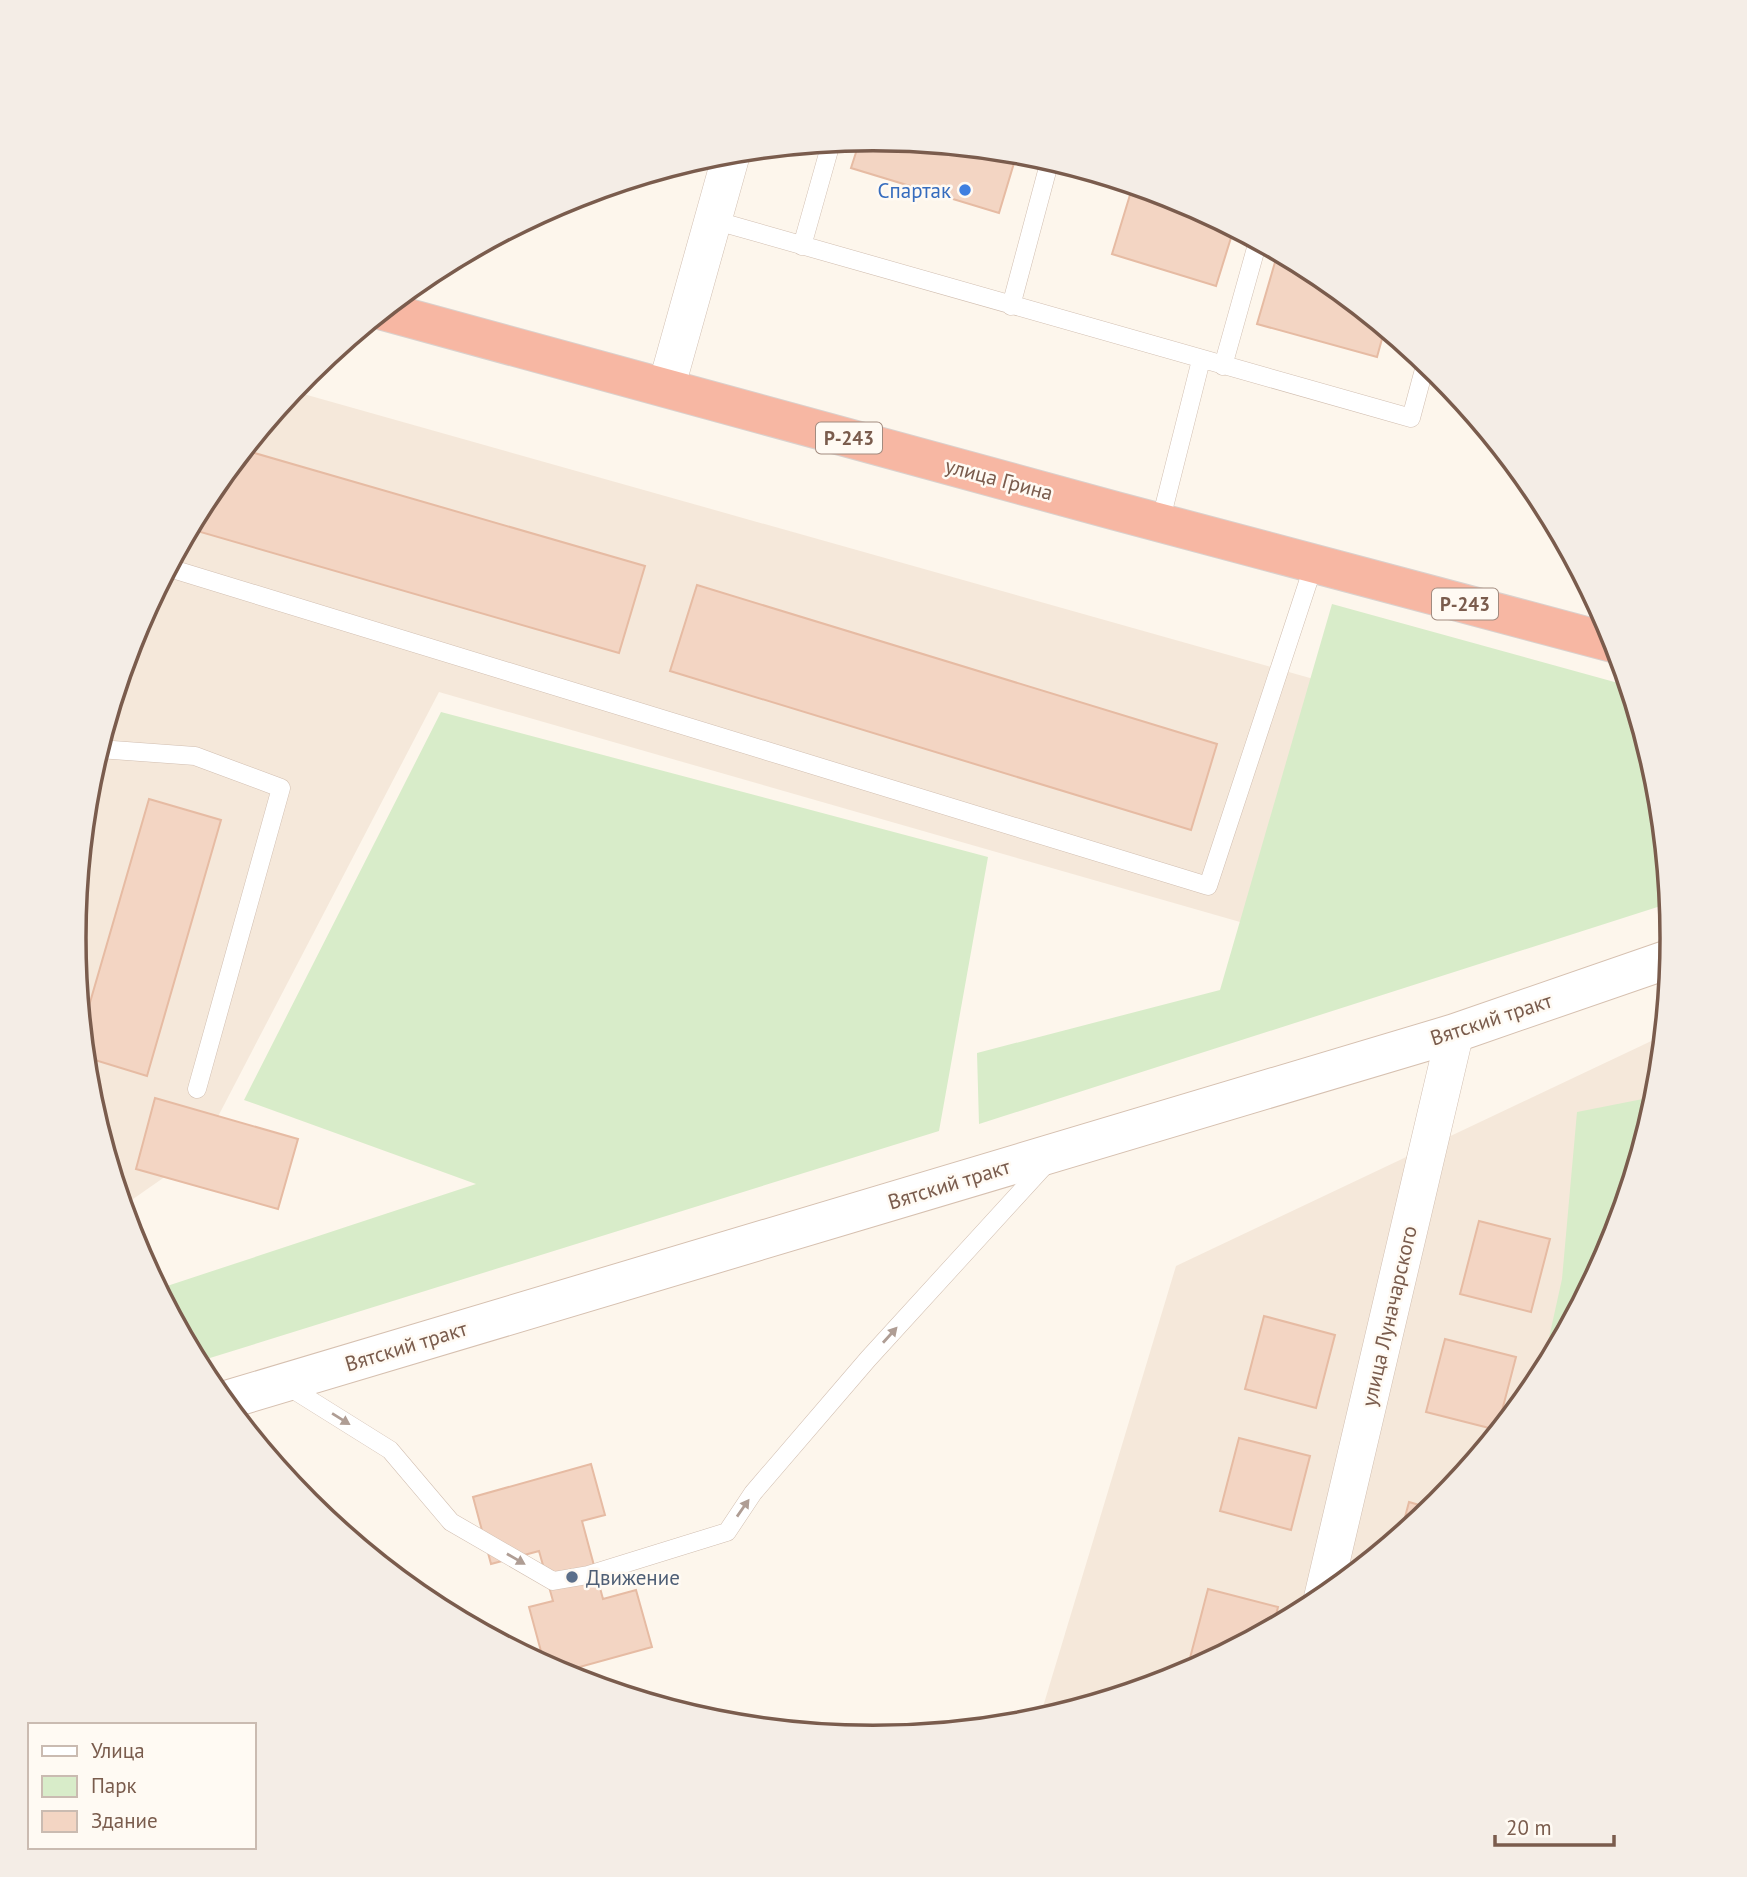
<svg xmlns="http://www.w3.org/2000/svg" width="1747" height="1877" font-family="'PT Sans',sans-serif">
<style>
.residential{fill:#f5e8da}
.green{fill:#d8ecc9}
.building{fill:#f3d5c3;stroke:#e6bba3;stroke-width:2}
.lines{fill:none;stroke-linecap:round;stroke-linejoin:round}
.lane-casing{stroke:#d1beb0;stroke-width:19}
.street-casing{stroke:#d1beb0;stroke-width:38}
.secondary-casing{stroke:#d6c0b0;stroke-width:40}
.highway-casing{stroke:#dad1cd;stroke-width:40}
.lane{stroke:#fff;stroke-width:18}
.street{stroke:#fff;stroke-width:37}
.secondary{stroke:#fff;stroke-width:38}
.highway{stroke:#f7b7a3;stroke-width:38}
.oneway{fill:#af9d94}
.shop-dot{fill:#3f7fe0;stroke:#fffaf3;stroke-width:2.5}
.service-dot{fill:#5c6f8a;stroke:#fffaf3;stroke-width:2.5}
.labels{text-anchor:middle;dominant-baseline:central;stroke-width:5;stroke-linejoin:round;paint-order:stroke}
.shield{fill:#fffaf3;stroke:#a28b7f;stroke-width:2}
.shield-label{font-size:19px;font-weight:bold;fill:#7a5c4d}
.shop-label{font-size:21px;fill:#366cbe;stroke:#fffaf3;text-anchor:end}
.street-label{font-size:21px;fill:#7a5c4d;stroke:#fffaf3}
.service-label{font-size:21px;fill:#4e5e75;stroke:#fffaf3;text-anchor:start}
.rim{fill:none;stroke:#7a5c4d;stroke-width:3.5}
</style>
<rect width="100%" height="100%" fill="#fdf6ec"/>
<path class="residential" d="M293,391l1042,294 -74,243 -822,-236 -240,461 -76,53 -34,-112 -15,-155 15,-157 46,-150 74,-138z
M1664,1035l-6,60 -46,150 -74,138 -99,121 -121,100 -139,74 -140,42 137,-454z"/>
<path class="green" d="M1332,604l297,82 29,97 12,120 -691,221 -2,-71 243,-63z
M441,712l547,145 -49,274 -742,231 -39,-73 318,-105 -232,-84z
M1658,1096l-46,149 -73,138 23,-104 15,-167z"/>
<path class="building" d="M874,139l143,14 -18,60 -148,-45 9,-28z
M1133,185l47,15 54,28 -18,58 -104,-32z
M1278,252l40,22 67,54 -8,29 -120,-33z
M244,450l401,116 -26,87 -429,-124 19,-35z
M697,585l520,159 -26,86 -521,-159z
M149,799l72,21 -74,256 -62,-19 -3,-27z
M155,1098l143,41 -20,70 -142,-40z
M1479,1221l71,18 -19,73 -71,-18z
M1264,1316l71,19 -19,73 -71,-19z
M1445,1339l71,18 -19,73 -71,-18z
M1239,1438l71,18 -19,74 -71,-19z
M591,1464l14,51 -23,6 21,78 33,-9 16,57 -94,26 -13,-7 -16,-59 24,-6 -14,-50 -48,13 -18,-67z
M1409,1502l24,7 -33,27z
M1208,1589l70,18 -5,21 -71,37 -13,-3z"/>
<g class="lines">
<defs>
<path id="lane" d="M713,220l698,198 15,-56
M802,246l29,-103
M1011,306l39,-146
M1223,366l35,-125
M1160,523l41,-163
M169,568l1039,318 106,-322
M99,749l96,7 86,32 -84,301
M286,1385l104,65 61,72 102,59 35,-6 139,-43 26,-39 115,-134 179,-196"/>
<path id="street" d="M666,388l66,-236
M1322,1600l133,-567"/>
<path id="secondary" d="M223,1401l1232,-368 217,-75"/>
<path id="highway" d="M383,311l733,200 500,133"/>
</defs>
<use href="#lane" class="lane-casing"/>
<use href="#street" class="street-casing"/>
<use href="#secondary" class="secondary-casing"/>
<use href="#highway" class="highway-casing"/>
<use href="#lane" class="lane"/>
<use href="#street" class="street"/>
<use href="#secondary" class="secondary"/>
<use href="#highway" class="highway"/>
</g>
<defs><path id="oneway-solid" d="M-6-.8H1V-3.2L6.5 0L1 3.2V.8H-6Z" transform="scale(1.75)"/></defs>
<g class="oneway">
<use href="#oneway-solid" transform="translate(890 1335) rotate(-48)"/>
<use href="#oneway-solid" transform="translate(341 1419) rotate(32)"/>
<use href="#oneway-solid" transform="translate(743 1508) rotate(-55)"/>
<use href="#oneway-solid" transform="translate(516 1559) rotate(30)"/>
</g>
<circle class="shop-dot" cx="965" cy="190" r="7"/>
<circle class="service-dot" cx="572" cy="1577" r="7"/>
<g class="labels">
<g class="shield">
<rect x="816" y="422.5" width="66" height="31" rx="5"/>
<rect x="1432" y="588.5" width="66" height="31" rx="5"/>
</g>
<g class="shield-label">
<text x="849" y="438">Р-243</text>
<text x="1465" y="604">Р-243</text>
</g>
<g class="shop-label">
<text x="951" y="190">Спартак</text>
</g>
<g class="street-label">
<text transform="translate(999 479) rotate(15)">улица Грина</text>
<text transform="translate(1491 1019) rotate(-18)">Вятский тракт</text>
<text transform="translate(949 1184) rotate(-17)">Вятский тракт</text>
<text transform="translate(1389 1316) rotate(-77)">улица Луначарского</text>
<text transform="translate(406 1346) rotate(-17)">Вятский тракт</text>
</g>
<g class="service-label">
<text x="586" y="1577">Движение</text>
</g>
</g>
<path d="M0 0H1747V1877H0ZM86 938a787 787 0 1 1 1574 0a787 787 0 1 1-1574 0Z" fill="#f4ede6" fill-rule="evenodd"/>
<path class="rim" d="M86 938a787 787 0 1 1 1574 0a787 787 0 1 1-1574 0Z"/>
<rect x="28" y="1723" width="228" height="126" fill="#fffaf3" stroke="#cabbb1" stroke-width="2"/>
<rect x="42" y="1746" width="35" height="10" fill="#ffffff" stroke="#cabbb1" stroke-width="2"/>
<text x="91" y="1758" font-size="21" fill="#7a5c4d">Улица</text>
<rect x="42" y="1776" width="35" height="21" fill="#d8ecc9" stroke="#cabbb1" stroke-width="2"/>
<text x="91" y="1793" font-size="21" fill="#7a5c4d">Парк</text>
<rect x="42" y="1811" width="35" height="21" fill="#f3d5c3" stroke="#cabbb1" stroke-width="2"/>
<text x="91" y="1828" font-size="21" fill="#7a5c4d">Здание</text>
<path d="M1495 1835v10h119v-10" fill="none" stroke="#7a5c4d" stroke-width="3.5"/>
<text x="1506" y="1835" font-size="21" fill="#7a5c4d" stroke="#fffaf3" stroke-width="5" paint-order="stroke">20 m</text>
</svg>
